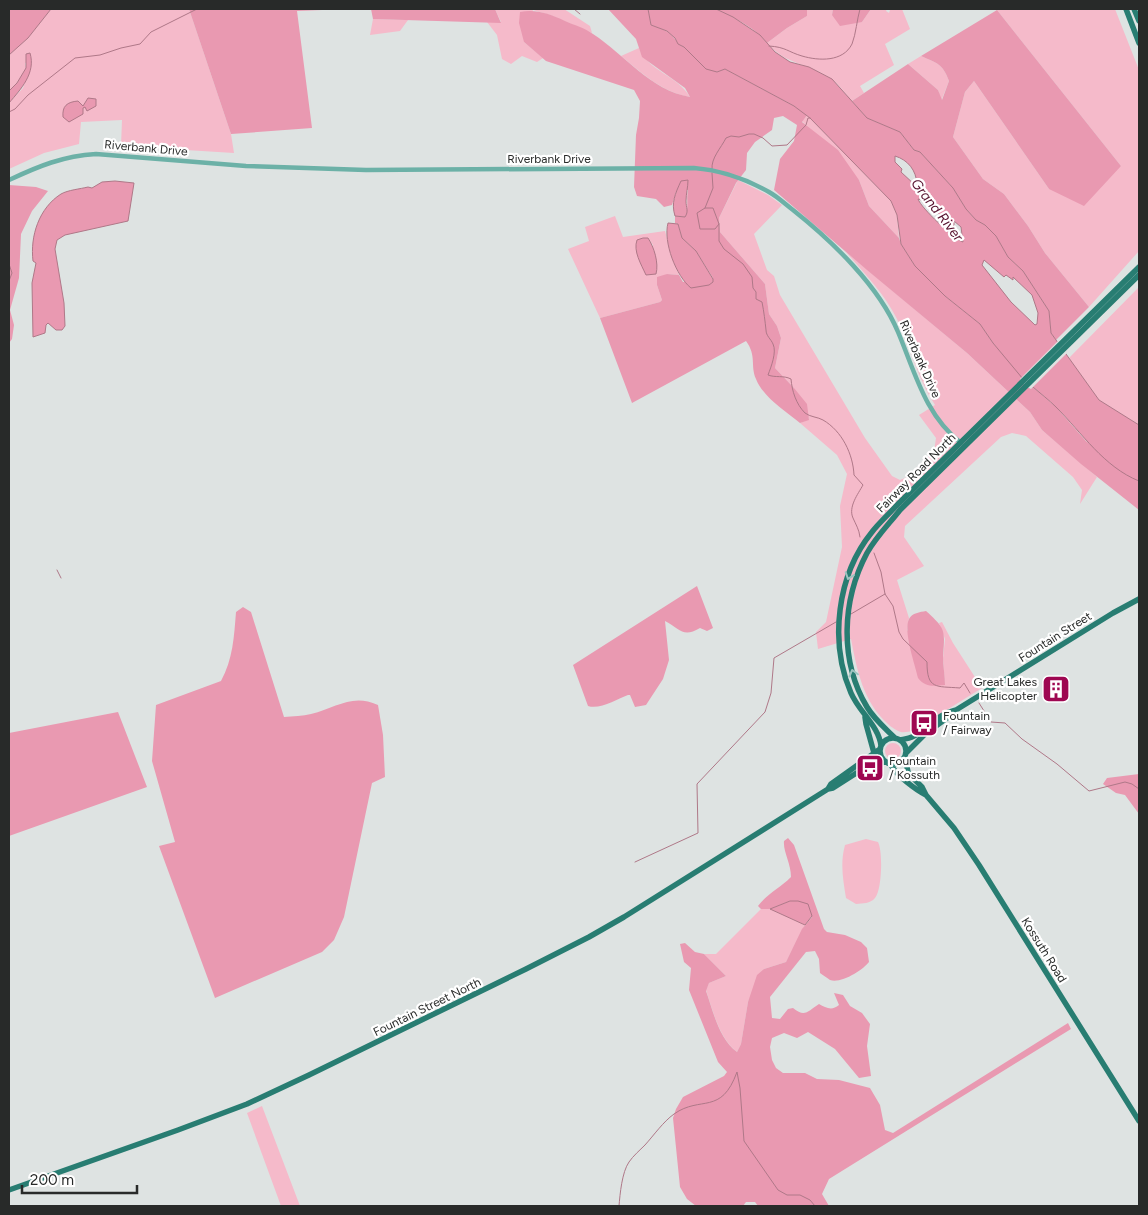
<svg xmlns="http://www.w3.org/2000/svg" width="1148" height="1215" font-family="Figtree,sans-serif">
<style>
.green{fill:#f5baca;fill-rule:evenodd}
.forest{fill:#e999b1}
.water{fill:#e999b1;stroke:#af7888;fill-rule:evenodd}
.pier{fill:#dee3e2}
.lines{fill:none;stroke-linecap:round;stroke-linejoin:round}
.stream{stroke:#af7888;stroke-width:1}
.minor{stroke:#6cb1a7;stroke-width:4.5}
.major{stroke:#287d72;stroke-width:5.5}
.oneway{stroke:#9ec4c0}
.labels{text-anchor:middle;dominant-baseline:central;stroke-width:4.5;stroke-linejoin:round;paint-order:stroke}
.street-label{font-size:12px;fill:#282a29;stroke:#fff}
.poi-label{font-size:12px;fill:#282a29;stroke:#fff;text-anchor:start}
.water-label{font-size:14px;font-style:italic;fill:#56102d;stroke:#fff}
</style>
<rect width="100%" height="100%" fill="#dee3e2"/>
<path class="green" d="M51,9h138l42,125 3,19 -113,-7 1,-26 -41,2 -2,22 -35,9 -35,16v-66l14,-15 8,-23 -6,-2 1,5 -9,15 -8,8v-36l19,-17z
M495,9h69l26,17 2,7 -42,-18 -17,-5 -9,32 19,16 -6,4 -15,-6 -11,8 -9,-5 -5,-24 -10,-13h14z
M807,9h26l-1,6 30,7 9,-13h16l-1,2 3,2 1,-3 -1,-1h13l8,20 -25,15 9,21 -34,21 4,7 -12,8c-7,-7 -13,-17 -21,-22 -23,-16 -45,-14 -64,-36l20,-15 20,-12z
M999,9h116l24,61v181l-50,56 -44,-54 -17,-27 -24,-32 -21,-15 -30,-42 12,-45 9,-11 75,108 72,-23 -124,-156z
M373,19l35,1 -8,11 -30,4z
M639,48c8,22 39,28 51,49 -28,-5 -47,-23 -69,-41z
M921,56c16,7 22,8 28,25l-8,20 -3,-11 -30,-26z
M807,115l84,86 6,14 2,23 -30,-32 -10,-26 -57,-59z
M738,180l30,15 14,10 -28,29 13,36 7,6 6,19 85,143 27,38 8,4 7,-3 27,-26 2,-13 -17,-23 16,-10c-18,-27 -24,-58 -38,-86 -13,-26 -33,-46 -52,-68l122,102 63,59 12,18 55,47 -17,27 2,-14 -9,-13 -47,-41 -14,-3 -11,4 -96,89 -1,11 20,29 -27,14 12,38 -2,12 38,55 -2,-27 2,-19 -6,-16 3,-1 11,21 29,45 -69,43c-3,0 -9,2 -12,1 -4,-1 -10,-5 -13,-8 -25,-22 -31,-54 -37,-85l-33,10 -2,-17 10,-10 16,-75 -2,-41 7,-32 -10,-19 -37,-32 9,-4 -15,-31 -19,-20 6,-30 -4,-12 -8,-12 -4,-30 -45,-52 -1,-14z
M615,216l8,21 42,-6 8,29 6,15 -12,-1 -10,11 5,15 -2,2 -60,16 -32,-69 21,-8 -4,-14zM643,238h5l5,7 -7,29 -10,-25z
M1139,287v138l-40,-25 -30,-42z
M885 751a8 8 0 1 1 16 0a8 8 0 1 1-16 0Z
M866,839l12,3c5,9 4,48 -3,56 -5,6 -12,5 -19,6l-10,-6c-3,-18 -6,-35 -1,-53z
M761,909h9l35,16 -19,37 -22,7 -16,33 -7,42 -4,8c-18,-14 -24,-41 -31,-62l3,-7 17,-7 -22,-22h12z
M262,1106l38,100h-19l-34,-93z"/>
<path class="forest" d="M189,9h158l-50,2 15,117 -81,6z
M371,9h124l6,14 -128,-4z
M608,9h40l3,16c6,2 12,4 17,7 7,5 9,12 16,15l33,25 8,-3 69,37 13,9 -5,7 36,28 21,30 10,26 30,32 2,6 14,22 30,30 35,28 13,19 40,44 23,20 30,34 53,40v29l-58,-46 -39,-34 -12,-18 -63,-59 -100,-83 -93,-80 6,-31 14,-18 3,-16 -14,-9 -9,2 -2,12 -17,12 -8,11 -1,17 -10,13 -17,35 1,14 45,52 4,30 8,12 4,12 -6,30 19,20 13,16 2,16 -9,3c-15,-12 -37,-26 -44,-44 -6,-14 1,-23 -10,-38l-114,62 -32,-85 60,-16 2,-2 -5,-15v-8l10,-3 12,1 4,7 30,-4 -17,-27 -14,-13 -4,-14 -3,-1v-7l10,1c4,-7 1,-18 3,-27l-12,2 -4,13 -8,2 -8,-8 -19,-3 -3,-9 2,-52 3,-17 1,-17 -6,-11 -88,-29 -22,-19 -5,-19 1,-11c17,-3 29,2 45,9 9,4 20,7 28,13 32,21 57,56 97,63l-5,-9 -43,-31 -6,-18z
M716,9h91v7l-20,12 -20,15c-13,-16 -32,-25 -51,-34z
M833,9h38l-9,13 -22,4 -8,-11z
M997,10l124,156 -37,40 -35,-17 -75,-108 -9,11 -12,45 30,42 21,15 24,32 17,27 44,54 -33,33 -5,-7 -2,-22 -26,-40 -15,-14 -12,-21 -11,-11 -9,-5 -10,-11 -13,-21 -33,-36 -6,-2 -14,-18 -33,-14 -15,-17 56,-37 30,26 4,10 7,-19c-6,-17 -12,-18 -28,-25z
M9,185l27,2 12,4 -16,20 -11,23 -2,44 -9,32 4,15 -2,14 -3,4z
M697,586l16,42 -6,3 -7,-3c-17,10 -20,1 -35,-7l4,39 -6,19 -17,26 -11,2 -5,-12h-2c-11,4 -28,15 -40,11l-15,-41z
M243,607l8,5 33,105c9,-1 19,-1 27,-3 25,-6 41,-21 67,-9l5,30 2,42 -13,6 -28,134 -10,23 -12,12 -107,46 -56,-152 16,-4 -23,-81 4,-56 65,-24c12,-22 13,-44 15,-69z
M926,611c20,18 19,19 17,45 0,10 2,20 2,29 -11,1 -19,3 -27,-7 -3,-14 -15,-46 -9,-59 3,-6 11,-7 17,-8z
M118,712l29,75 -138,49v-103z
M1139,774v40l-14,-19 -9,-2 -13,-9 4,-6z
M788,838l6,7 30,84 3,3 18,3 16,7 6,6 2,14c-6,8 -28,22 -39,18 -3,-2 -7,-5 -10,-7l-1,-14 -4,-8 -9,1 -36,45 2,21 8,1 8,-10 5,-1c12,10 15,3 26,-4 7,4 13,7 20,1l-5,-12 9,2 7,11 12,7 8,11 -3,22 4,30 -12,2 -24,-29 -27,-17 -11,6 -13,-5 -12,5 -2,9 2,13 4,8 7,5h22l12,6 22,1 31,8 10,17 5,25 8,3 175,-110 3,6 -242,150 -7,15 7,12h-71l-3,-4h-9l-3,4h-47l-9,-7 -7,-12 -7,-69 3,-9 7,-12 41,-21 3,-4 -9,-10 -29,-72 2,-22 -7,-6 -4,-18 5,-1 10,9 9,2 22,22 -17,7 -3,8c7,20 13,48 31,61l4,-8 7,-42 9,-27 7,-6 22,-7 16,-33 10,-12 -22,-16 -20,8h-9l-3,-3c9,-12 22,-18 33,-29 0,-14 -8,-25 -7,-36z"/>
<path class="water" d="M9,9h42l-23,29 -19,17z
M648,9h68l17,8 27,18 15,17 15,10 19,5 23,12 35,39 33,14 14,18 6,2 33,36 13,21 10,11 9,5 11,11 12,21 15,14 26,40 2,22 48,67 40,25v56c-35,-14 -57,-48 -83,-74 -7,-7 -15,-13 -23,-20l-5,-2 -35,-42 -13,-19 -35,-28 -30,-30 -14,-22 -4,-29 -6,-14 -81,-83 -16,-12 -69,-37 -8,3 -11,-3 -22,-22 -6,-3 -3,-6 -8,-7 -16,-6zM895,156c13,4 21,14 22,28l-2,1 -14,-13 1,-3 -7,-7zM918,199c10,2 16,10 23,17 4,4 9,6 13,10v-5l7,6 2,15c-9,-3 -42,-34 -45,-43zM984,260l20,17 2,-2 7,5v-3l19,18 6,18 -1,11 -2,1 -24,-23 -29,-37z
M30,53c6,20 -9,36 -21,50v-12l8,-8 9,-15v-14z
M88,98l8,1v7l-9,5 -2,-4 -2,1v6l-14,8 -6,-5c-1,-11 4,-15 15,-16l5,5z
M688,180c0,7 -2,14 -2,21 0,7 3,10 -1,16l-10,-1c-4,-13 0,-22 6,-35z
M115,181l19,2 -6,38 -63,14 -8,5 -2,9 9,54 1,23 -3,4h-6l-8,-7 -2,2 -1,8 -12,4 -1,-54 4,-20 -3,-2c-3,-25 6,-53 28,-67 7,-4 19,-5 27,-7l4,1 10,-6z
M705,208h8l6,16 -4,5h-15l-3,-16z
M668,223l10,1 4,14 14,13 17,28v3l-4,3 -18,3c-15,-12 -28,-46 -23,-65z
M643,238h5c6,9 11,25 8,36l-10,1c-5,-11 -13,-24 -9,-35z
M790,901h8l10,3 4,12 -7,9 -35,-16z"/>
<path class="pier" d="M1059,340l9,12 -37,37 -4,-2 -7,-8z"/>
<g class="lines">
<path class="stream" d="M574,9l6,5
M769,46c17,1 19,6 33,10 17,5 41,6 50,-12 4,-10 5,-25 8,-35
M9,112l6,-3 13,-14 47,-37 25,-3 21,-7 19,-4 11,-12 46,-23
M712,169c-1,-11 9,-21 14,-31l5,-2 8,1 10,-3h5l9,4 9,8 15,-1 19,-20 2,-7h2
M705,208l8,-20 -1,-15
M719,224v17l5,8 19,15 9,13 1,11 3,4v7l6,3c2,10 3,19 4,28 0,6 5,9 7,14 4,8 -2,23 -5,31 8,3 15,0 23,4 1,12 5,25 14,34 5,4 13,4 18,7 19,11 30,34 31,55l9,10c-5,9 -15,22 -10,33 3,7 6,11 7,19
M9,264l3,9 -3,8
M874,553l7,19 4,22 8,12 6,26 4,7 24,23c0,28 9,24 33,26l4,-5 6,10
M57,570l4,8
M851,614l34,-20
M979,703l12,19 14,1 17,16 35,25 32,27 36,-9 7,2 7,5
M635,862l63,-29 -1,-49 68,-72 6,-19 3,-35 62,-36
M619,1206c1,-12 3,-34 10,-44 4,-6 11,-12 16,-17 9,-10 18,-23 29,-31 27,-19 47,2 63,-42l3,16 4,53 34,49 9,5h13l10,5 5,6"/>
<path class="minor" d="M9,180c30,-14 54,-24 87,-26l150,12 120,4 328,-2c26,2 52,11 75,24 9,5 16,12 24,18 39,31 86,76 105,122 17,40 27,83 63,111"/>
<path class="major" d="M1126,9l13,34
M1134,9l5,12
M865,717l1,7 8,29
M880 751a13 13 0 1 1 26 0a13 13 0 1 1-26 0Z
M895,738c-10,-10 -21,-19 -28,-31 -28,-47 -25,-107 0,-154 9,-16 22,-29 33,-43l239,-235
M900,740c3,-1 8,-1 12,-3 15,-6 24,-23 44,-27
M881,746c-2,-20 -22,-34 -30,-53 -22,-51 -14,-118 21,-161 7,-9 16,-17 24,-26l243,-239
M906,753l19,-19 26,-19 5,-5 157,-97 26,-14
M905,757l3,15 3,4 11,11 4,8 28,33 25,37 160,256
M891,765c5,10 25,25 35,30
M828,789l5,-1 36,-23 16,-3
M9,1190l169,-60 69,-26 62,-29 217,-106 63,-32 35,-20 204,-128 3,-5 49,-35"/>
</g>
<defs><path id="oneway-chevron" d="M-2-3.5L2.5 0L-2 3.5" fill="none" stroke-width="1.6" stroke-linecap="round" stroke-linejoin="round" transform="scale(1.25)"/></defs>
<g class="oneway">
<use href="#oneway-chevron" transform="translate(849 576) rotate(109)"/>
<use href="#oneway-chevron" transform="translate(853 673) rotate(-105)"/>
</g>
<defs>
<symbol id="building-square" viewBox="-11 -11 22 22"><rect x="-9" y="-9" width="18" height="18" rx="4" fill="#9e0751" stroke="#fff"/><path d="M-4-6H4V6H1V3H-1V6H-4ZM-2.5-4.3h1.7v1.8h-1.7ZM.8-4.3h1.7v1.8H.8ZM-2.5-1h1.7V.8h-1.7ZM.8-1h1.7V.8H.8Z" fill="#fff"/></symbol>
<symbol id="bus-square" viewBox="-11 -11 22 22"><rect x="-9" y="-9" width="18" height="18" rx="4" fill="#9e0751" stroke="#fff"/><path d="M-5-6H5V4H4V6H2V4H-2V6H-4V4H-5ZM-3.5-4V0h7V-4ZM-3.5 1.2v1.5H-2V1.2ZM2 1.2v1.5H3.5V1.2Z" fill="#fff"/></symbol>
</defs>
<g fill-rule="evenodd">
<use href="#building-square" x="1040" y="673" width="32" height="32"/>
<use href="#bus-square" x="908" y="707" width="32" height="32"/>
<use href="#bus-square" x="854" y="752" width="32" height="32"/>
</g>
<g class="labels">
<g class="street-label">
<text transform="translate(146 148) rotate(5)">Riverbank Drive</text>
<text x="549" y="159">Riverbank Drive</text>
<text transform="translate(920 359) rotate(66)">Riverbank Drive</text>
<text transform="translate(916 473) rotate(-45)">Fairway Road North</text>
<text transform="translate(1055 637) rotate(-32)">Fountain Street</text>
<text transform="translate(1044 950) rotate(58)">Kossuth Road</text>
<text transform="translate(427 1007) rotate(-26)">Fountain Street North</text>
</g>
<g class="poi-label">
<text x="1037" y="682" text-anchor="end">Great Lakes<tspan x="1037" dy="14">Helicopter</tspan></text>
<text x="943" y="716">Fountain<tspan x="943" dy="14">/ Fairway</tspan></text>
<text x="889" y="761">Fountain<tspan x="889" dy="14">/ Kossuth</tspan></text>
</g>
<g class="water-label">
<text transform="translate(937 210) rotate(52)">Grand River</text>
</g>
</g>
<rect width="1148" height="1215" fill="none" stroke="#282a29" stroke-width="20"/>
<path d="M22 1185v8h115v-8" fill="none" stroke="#282a29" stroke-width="2.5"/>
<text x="30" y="1185" font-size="15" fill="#282a29" stroke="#ffffff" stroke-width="4" paint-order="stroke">200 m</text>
</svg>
